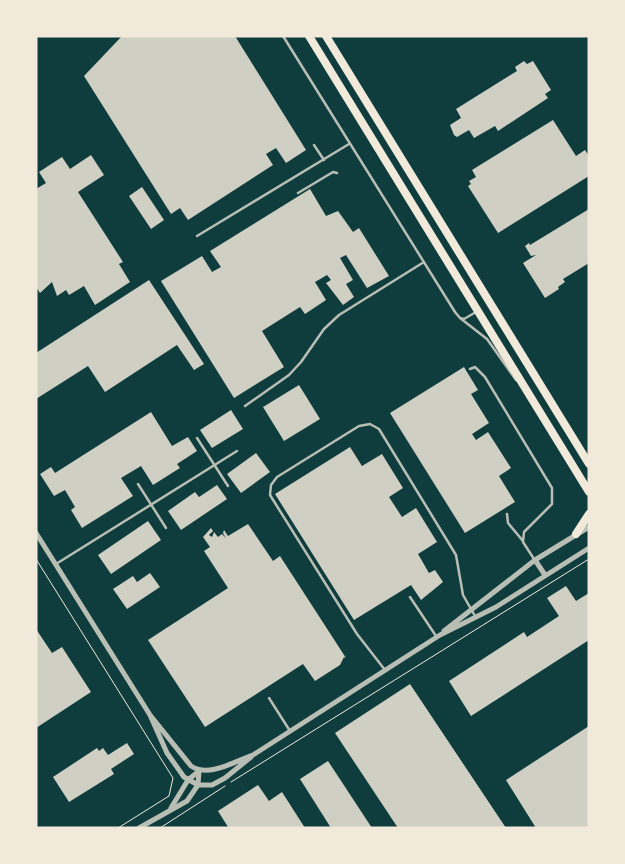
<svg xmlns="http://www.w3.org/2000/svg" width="625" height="864" font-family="Poppins,sans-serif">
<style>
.building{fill:#cfcfc3}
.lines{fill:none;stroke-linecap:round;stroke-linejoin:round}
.path{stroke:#f1e9da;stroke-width:1}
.service{stroke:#b8beb3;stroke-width:2.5}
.minor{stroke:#b8beb3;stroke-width:5}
.primary{stroke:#f1e9da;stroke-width:8}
</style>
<rect width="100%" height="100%" fill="#0f3d3e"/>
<path class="building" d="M122,36h113l71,114 -20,13 -10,-15 -10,6 7,11 -85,55 -8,-12 -9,6 -87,-138z
M524,61l3,3 6,-3 18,29 -6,4 3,4 -50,33 -3,-5 -21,12 -5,-8 -12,7 -3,-2 -4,-10 11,-7 -5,-9 61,-38 -2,-4z
M553,120l23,36 9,-6 4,6v20l-91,57 -30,-47 3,-2 -2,-3 7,-4 -4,-7z
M91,155l13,20 -26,17 45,70 -4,2 11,18 -35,23 -11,-19 -15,9 -3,-5 -9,6 -5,-14 -12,11 -4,-6v-98l10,-6 -7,-11 23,-15 8,12z
M142,187l22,33 -13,9 -22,-33z
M310,189l16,27 12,-5 15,21 6,-4 30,48 -22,12 -21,-33 -6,3 13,22 -7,4 8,13 -11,8 -17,-22 5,-3 -4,-5 -12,7 11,18 -21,14 -5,-7 -38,24 22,36 -50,31 -73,-117 41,-25 10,16 9,-5 -11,-16z
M589,209v54l-26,16 2,3 -7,5 1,2 -14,9 -22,-35 13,-8 -5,1 -6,-10 4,-3 1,2z
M149,280l55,84 -10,6 -17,-25 -72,47 -17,-26 -52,33v-46z
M464,367l14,23 -7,4 18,29 -17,11 4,6 12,-8 23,36 -12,8 16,26 -50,31 -75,-120z
M299,385l21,34 -36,22 -21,-34z
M231,410l12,19 -31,19 -12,-18z
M151,412l21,34 16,-9 9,14 -20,13 3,4 -27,17 -12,-19 -20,12 12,18 -51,32 -11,-18 4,-3 -10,-17 -11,6 -14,-22 11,-7 4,6z
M350,447l12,19 20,-12 21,34 -14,9 13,20 14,-9 21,34 -19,12 11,19 6,-3 8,12 -22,18 -10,-15 -57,35 -79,-126z
M256,453l14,19 -29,21 -14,-19z
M217,485l10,14 -46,31 -13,-19 27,-19 4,5z
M148,521l13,19 -50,34 -13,-19z
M248,524l25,37 7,-5 66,102 -2,-1 -4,8 -25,16 -12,-17 -98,63 -57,-87 80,-52 -24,-37 6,-4 -7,-10 8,-9 2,3 -4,4 3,2 2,-5 4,5 4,-3 4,4 -3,-5 1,-3 4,6z
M150,573l10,14 -33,22 -14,-20 20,-13 4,6z
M566,586l10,15 13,-8v47l-118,76 -22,-35 75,-49 3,5 32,-21 -12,-18z
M36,629l16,24 10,-6 29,45 -55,36z
M410,684l96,144h-108l-63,-95z
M589,726v102h-53l-30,-48z
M127,743l7,11 -23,15 3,5 -45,28 -16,-25 44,-29 2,3 4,-3 5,7z
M328,761l44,67h-41l-31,-49z
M258,785l11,16 13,-9 23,36h-79l2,-1 -10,-16z"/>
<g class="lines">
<path class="path" d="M36,559l137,219 -4,18 -51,32
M231,782l358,-223
M160,828l65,-42"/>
<path class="service" d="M283,36l172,276 5,6 4,1 12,-7
M314,145l10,15
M298,193l35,-21 4,1
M197,236l152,-92
M460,318l27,21 29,41
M470,369l5,-2 10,10 67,111v16l-28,28 -1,10 11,17
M245,406l44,-31 12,-13 23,-33 15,-14 85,-53
M197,438l31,48
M138,484l28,44
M507,514l1,9 15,18
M56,564l181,-113
M410,597l26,39
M385,670l-28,-36 -87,-139 1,-10 6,-8 82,-51 11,-2 9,5 77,126 7,40 12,21
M269,698l21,33"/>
<path class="minor" d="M36,533l114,182 17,38 17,24 14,8h14l13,-7 26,-21
M535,560l10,15
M444,631l91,-71 54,-33
M150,715l41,51c18,12 44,-5 62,-11l187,-120 56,-28 93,-59
M171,808l17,-28 11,-9
M139,828l48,-27 11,-16 1,-14"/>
<path class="primary" d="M309,36l280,456
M326,36l263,428
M576,534l13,-20"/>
</g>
<rect width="625" height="864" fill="none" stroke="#f1e9da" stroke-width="75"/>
</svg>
